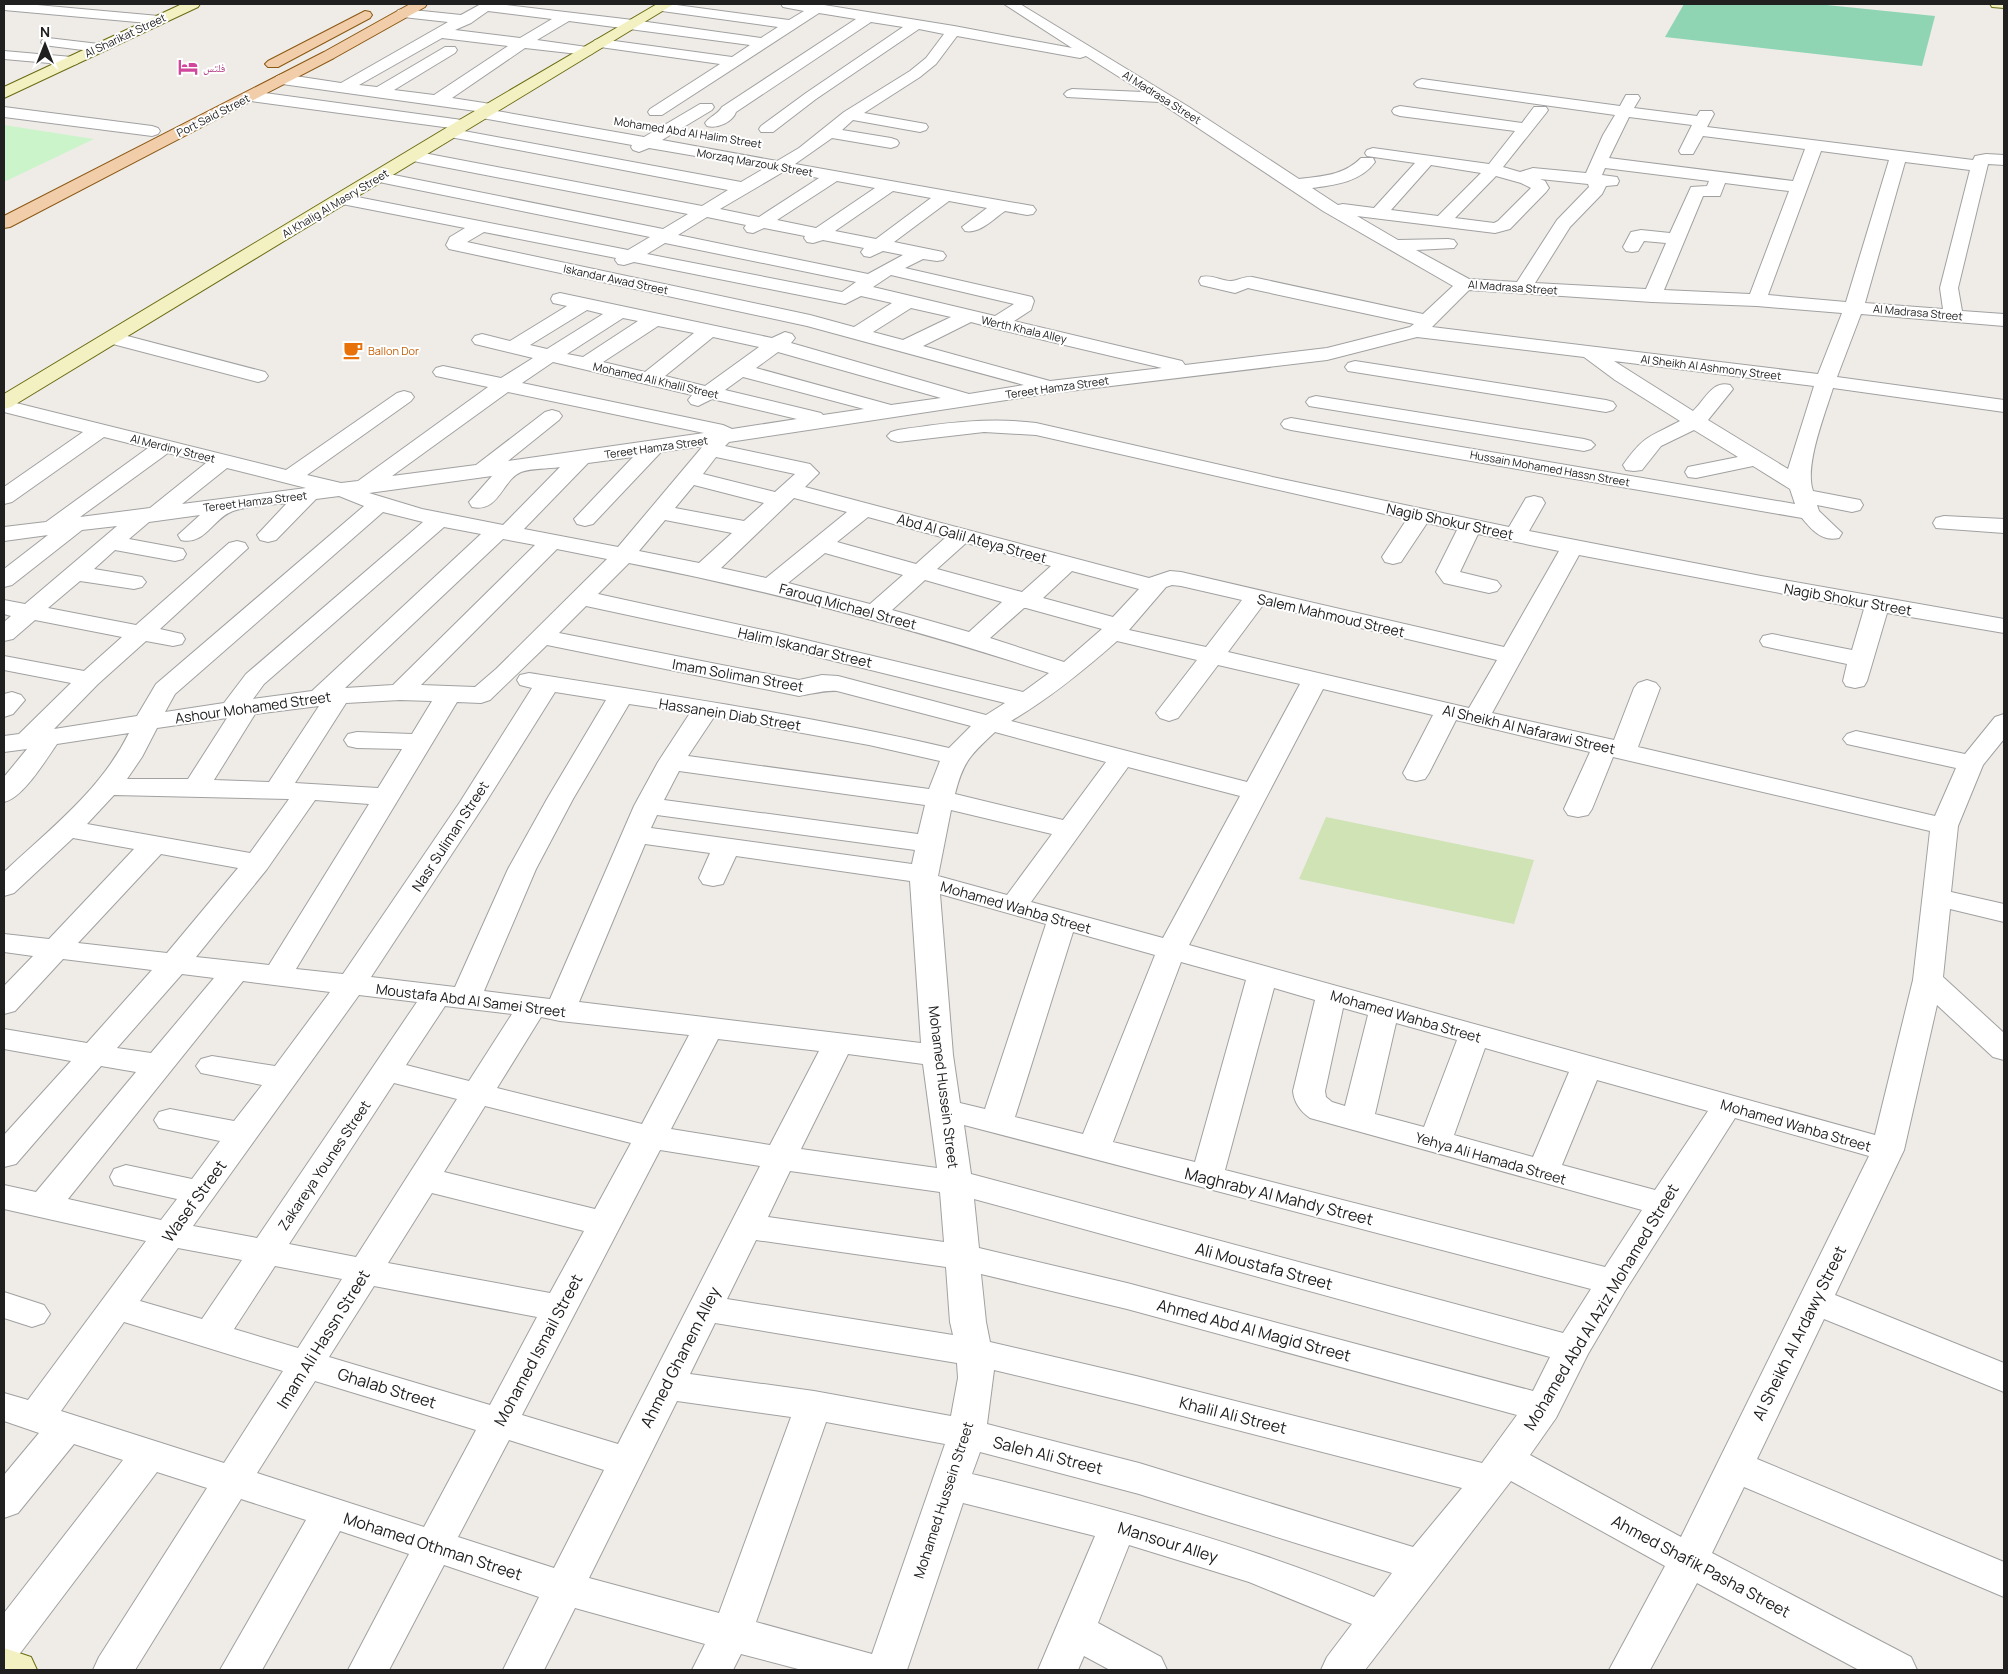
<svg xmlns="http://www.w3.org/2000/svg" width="2008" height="1674" font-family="Manrope,'Noto Naskh Arabic',sans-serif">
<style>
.grass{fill:#cfe3b4}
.park{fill:#cbf4ca}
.pitch{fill:#8fd5b4}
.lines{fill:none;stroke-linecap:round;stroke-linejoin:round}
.street-casing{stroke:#a1a1a1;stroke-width:2}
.secondary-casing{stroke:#6a6c12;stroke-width:2}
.primary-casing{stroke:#8a5812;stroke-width:2}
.street{fill:#fff;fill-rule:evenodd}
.secondary{fill:#f3f1c2;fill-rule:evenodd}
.primary{fill:#f2cdaa;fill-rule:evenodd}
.labels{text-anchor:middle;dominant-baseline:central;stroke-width:4;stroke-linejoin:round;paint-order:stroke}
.far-street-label{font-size:11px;fill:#202020;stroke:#fff}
.far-hotel-label{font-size:11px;fill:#b23c85;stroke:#fff;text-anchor:start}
.far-food-label{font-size:11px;fill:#c56008;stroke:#fff;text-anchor:start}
.street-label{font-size:14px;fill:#202020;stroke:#fff}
.near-street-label{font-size:16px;fill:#202020;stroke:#fff}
</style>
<rect width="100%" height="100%" fill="#efece8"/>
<path class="grass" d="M1326,817l208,43 -20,64 -215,-45z"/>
<path class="park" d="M4,125l90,14 -90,43z"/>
<path class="pitch" d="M1684,4h133l118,12 -13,50 -257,-29z"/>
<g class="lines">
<defs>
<path id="street" d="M4,4h22l133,12 5,1 2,3 -2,3 -5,1 -155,-14z
M481,4h17l135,16 128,18 17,-11 -116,-16 -5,-1 -2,-3 3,-3h11l120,16 15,-9 -21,-4 -2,-3h37l136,22 118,22 -68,-44h16l169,103 110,72c23,-3 44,-3 62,-21h12l2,4c-14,20 -41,23 -63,26l26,17 5,-1 31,4 41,-45 -48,-7 -2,-3 2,-3 6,-2 116,16 26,-33 -115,-15 -6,-2 -2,-3 2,-3 6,-2 122,17 12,-16h12l2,3 -2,3 -43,54 17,5 13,-4 53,5 17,-38 12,-20 -198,-28 -3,-3 3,-3 5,-2 198,27 6,-11h12l2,3 -6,10 63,8 3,-5h12l2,3 -7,13 266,33 2,-4 11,-2 18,1v10l-16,-1 -30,124 4,23 42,3v12l-143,-12 -24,63 167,23v12l-171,-24c-8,26 -29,78 -20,103l47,9 3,5 -3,5 -8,2 -35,-7 2,6 23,22 -3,5c-17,4 -27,-8 -37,-20l-511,-88 -7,-2 -3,-4 3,-4 7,-2 504,86 -5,-15 -37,-23 -57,12 -8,-1 -3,-5 3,-5 50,-10 -44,-27 -33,16 -19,24 -8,1 -8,-1 -3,-5c21,-30 27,-28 57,-44l-65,-41 -31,-23 -167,-20 -90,23 -274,33 -324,49 -4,4 85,18 9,9 -14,14 344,91 21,-7 11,1 323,75 55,-96 -81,-17 -18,38 37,9 4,5 -4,5 -8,2 -45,-10 -8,-11 21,-42 -30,-7 -26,39 -8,2 -8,-2 -3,-5 25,-38 -371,-84 -52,-3 -86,10 -7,-2 -4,-4 4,-4 7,-2c46,-7 91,-13 138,-7l241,55 232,49 17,-29 8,-2 8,2 3,5 -16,28 232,45 243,43v14l-117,-20 -20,68 -3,5 -9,2 -9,-2 -3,-5 4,-17 -84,-18 -3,-5 3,-5 9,-2 80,16 12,-41 -285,-54 -87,158 122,27 20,-52 4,-5 9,-3 9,3 4,5 -22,59 297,69 21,-48 -109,-24 -4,-5 4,-5 9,-3 109,23 30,-37 9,-3v25l-21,26 -25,61 -7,66 53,12v18l-54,-13 -7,68 61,56v27l-11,-3 -56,-52 -33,145 -69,145 169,68v29l-180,-73 -67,140 247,103v35l-260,-110 -32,66 199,104 6,13h-58l-162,-87 -47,87h-41l56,-104 -154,-85 -146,189h-44l6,-13 25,-33 -103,-42 -120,-37 -31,78 63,34 6,13h-57l-26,-14 -6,14h-40l57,-134 -132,-33 -56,167h-105l-61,-16 -8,16h-41l13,-26 -130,-36 -31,62h-41l36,-73 -95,-32 -55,105h-41l61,-116 -69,-23 -78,139h-42l86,-150 -65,-21 -106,171h-42l6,-13 108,-169 -50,-16 -139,184 -14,5v-48l119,-153 -49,-16 -56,69 -14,5v-43l35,-42 -35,-12v-28l24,7 118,-159 -142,-32v-24l32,7 100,-120 -35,-6 -85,98 -12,3v-32l67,-74 -67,-12v-20l83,14 65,-73 -89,-11 -48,52 -11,3v-28l29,-30 -29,-4v-18l45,5 85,-90 -61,-11 -59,55 -10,3v-24c46,-43 97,-82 125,-139l-72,11c-12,17 -34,54 -53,58v-25l23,-28 -23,3v-16l15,-2 52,-51 -67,-13v-14l80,15 38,-34 -87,-17 -22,19 -9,2v-19l7,-6 -7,-2v-14l21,4 92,-78 -35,4 -70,55 -8,2v-18l44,-34 -44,6v-14l42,-5 102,-74 -44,-11 -92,65 -8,2v-17l79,-55 -79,-20v-12l282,70 111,-77 7,-2 7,2 3,4 -3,4 -104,74 34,8 17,-2 130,-94 -52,-11 -3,-4 3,-4 7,-2 58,12 32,-20 -58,-14 -3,-4 3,-4 7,-2 28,7 57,-35 -14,-3 -2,-4 2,-4 7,-2 212,45 13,-6 7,2 3,4 -4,5 178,51 55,-9 -217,-59 -358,-77 -3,-4 4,-8 15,-9 -123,-24 -6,-1 -3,-4 3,-4 6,-1 286,56 22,-13 -271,-55 -6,-1 -2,-4 2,-4 6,-1 284,57 25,-15 -275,-53 -6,-1 -2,-4 2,-4 6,-1 289,55 26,-16 -283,-54 -2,-3 2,-3 6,-2 -200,-27 -5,-2 -3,-3 3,-3 5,-2 211,29 6,2 2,3 -2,3 -15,1 288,53 24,-14 -116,-20 -10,4 -6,-2 -2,-3 1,-2 -150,-27 -6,-2 -2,-3 2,-2 -194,-27 -5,-2 -3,-3 3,-3 5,-2 59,9 107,-61 -45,-5 -5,-1 -2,-3 2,-3 5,-1 58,6zM488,11l64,8 -32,19 -65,-8 16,-7zM819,13l37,6 -134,88c-5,8 -12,9 -17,16l2,3c10,3 26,-4 29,-14l135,-90 32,5 -97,66 -45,33 -2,3 2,3h12l43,-33 103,-70 25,5 -18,24 -16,13 -66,41 -45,36 -22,13 -115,-21 50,-30 2,-3 -2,-3h-12l-56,33 -147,-26 2,-3 -2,-3 -45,-7 73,-50 62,7 5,-1 2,-3 -2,-3 -5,-1 -50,-7 32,-19 181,24 -18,12 -132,-18 -5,1 -2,3 2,3 5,1 120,17 -70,45 -2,3 2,3h12zM957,36l123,22 6,-2 57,36 -71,-3 -5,2 -3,3 3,3 92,5 164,109 130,75 -30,28 -171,-37c-8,-1 -14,4 -21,4 -10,0 -19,-7 -30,-4l-2,4 2,4 34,8 13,-5 4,1 162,35 -4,3 -83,21 -142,17 -3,-4 -168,-40 17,-11 3,-9 -2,-4 -127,-29 18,-9 14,2 6,-1 3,-4 -3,-4 -49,-10 55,-41 38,7 -25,19 3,4c15,3 28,-12 40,-20l22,4 6,-1 3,-4 -3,-4 -6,-1 -232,-41 37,-26 59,10 6,-2 2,-3 -2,-3 -6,-2 -49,-8 11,-10 67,12 6,-2 2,-3 -2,-3 -62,-11 56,-36 16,-13zM442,38l66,8 -74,49 -40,-5 61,-37 2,-3 -2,-3h-10l-68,40 -18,-2zM1629,117l63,8 -13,26 2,3h12l10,-18 102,13 -12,32 -184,-23zM1821,151l68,9 -43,142 -78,-7zM1905,162l65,8 -30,118 3,21 -78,-6zM1431,165l50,8 -43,43 -47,-6zM1605,168l104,13 -2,5 -16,1 -21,46 -29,-3 -10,2 -8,15 3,4 6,1 6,-1 6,-10 22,2 -20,46 -111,-6 35,-56 32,-33 4,-8 11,-1 2,-4 -2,-4 -15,-2zM783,172l36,6 -60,39 -39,-8zM1496,176l25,7 10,5 -33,33 -4,2 -39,-5zM1540,179l48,5 1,3 -32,33 -40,62 -48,-3 -53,-29 38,-2 3,-4 -3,-4 -6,-1 -50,1 -41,-24 138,17 15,-4 36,-37 3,-4 -4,-7zM837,181l38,7 -59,40 -39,-8zM1725,183l64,8 -39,103 -86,-4 39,-94h17zM893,191l38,7 -55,41 -41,-8zM707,217l39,8 -2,3 3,4 6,1 11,-5 41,8 -1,2 3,4 6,1 10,-3 41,8 -3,4 3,4 6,1 13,-6 20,4 -35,19 -190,-39zM484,232l132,26 -1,2 3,4 6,1 10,-3 211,42 16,-8 31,7 -38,24 -44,-12 -343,-73zM665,243l191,39 -14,10 -195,-38zM891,275l123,29 -19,12 -122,-29zM1469,290l183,12 105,4 85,7 -24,61 -386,-47zM911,308l40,9 -48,23 -30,-8zM587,310l16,4 -56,35 -17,-4zM623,318l15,3 -55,36 -16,-3zM971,322l26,7 165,39 -112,13 -127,-35zM658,326l36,7 -49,39 -42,-10zM713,337l46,10 -54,39 -40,-10zM778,352l163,46 -50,7 -135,-37zM1614,361l200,25 -26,83 -80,-49 25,-31 -3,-4c-18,-5 -25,15 -37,26zM553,362l139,33 -4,5 3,4 7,2 14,-7 85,20 -65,10 -9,-4 -201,-42zM743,377l121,32 -41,6 -2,-2 -96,-23zM508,392l196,41 -196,28 51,-41 3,-4 -3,-4 -7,-2 -7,2 -69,53 -84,11zM703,446l-85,101 -94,-18 64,-66 45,-6 -59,62 3,5 8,2 8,-2 68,-72zM168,453l38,10 -56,45 -70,9zM716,457l79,17 -20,18 -72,-18zM560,467l-57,58 -81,-16 -53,-16 123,-17 -23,26 3,5c27,6 30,-27 49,-35 10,-4 27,-3 39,-5zM227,468l79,20 -124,16zM694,485l70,18 -20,18 -69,-13zM339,496l25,10 -208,178 -19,32 -83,13 44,-45 48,-43 27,5 9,-2 3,-5 -3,-5 -22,-5 88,-81 -3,-5 -8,-2 -8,2 -93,82 -88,-17 32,-27 54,8 8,-2 4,-5 -4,-5 -48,-8 21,-19 60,11 8,-2 3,-5 -3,-5 -54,-10 20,-17 51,-7 -22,20 3,5c24,6 32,-22 52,-29 13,-5 39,-6 54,-8l-30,32 3,5 8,2 8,-2 40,-41zM794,498l53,14 -81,66 -45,-10zM383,512l40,10 -177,152 -22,29 -59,9 10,-18zM868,517l77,21 -29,26 -79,-22zM665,520l67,13 -33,30 -60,-12zM444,527l37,7 -169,157 -59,8 11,-15zM503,539l32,6 -142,140 -48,3zM966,543l85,23 -29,26 -85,-23zM557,549l50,10 -111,110 -21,18 -54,-2zM825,553l78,22 -33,29 -82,-21zM629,563c143,28 282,65 420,110l-26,19 -246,-59 -179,-39zM1072,571l67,18 -26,28 -70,-19zM925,580l77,22 -33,30 -77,-22zM1172,585l9,1 61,14 -36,47 -77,-17 37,-43zM1263,605l234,55 -28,48 -241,-56zM586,606l191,41 228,56 -19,12 -148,-39 -16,-1 -23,5 -240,-47zM1024,608h2l76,21 -38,33 -74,-24zM1117,641l80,19 -41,53 4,5 9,3 9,-3 40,-53 82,19 -53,98 -236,-61c39,-23 72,-50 106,-80zM547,645l252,51c13,-2 25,-6 38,-5l134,35 -22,22c-139,-32 -279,-53 -420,-75l-9,2 -3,5 3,5 12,3 -72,114 -117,172 -47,-5 161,-267 24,1 9,-3zM1323,689l110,26 -30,58 4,6 9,2 9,-2 4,-6 27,-53 134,32 -26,57 4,6 10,2 10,-2 4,-6 21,-52 317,74 -17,149 -38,155 -686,-190zM555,692l51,8 -59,99 -39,70 -53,118 -84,-10 115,-175zM400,700l32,1 -20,33 -55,-2 -9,2 -4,6 4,6 9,2 45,1 -24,39 -83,-5 51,-80zM629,704l61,9 -32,49 -24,44 -84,193 -66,-8 52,-122 37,-70zM319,706l-50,76 -55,-2 41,-66zM714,717l155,28 71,16 -11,28 -241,-33zM227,718l-39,61h-61l15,-22 15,-29zM995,732l111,30 -43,58 -108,-26c8,-32 15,-39 40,-62zM1128,767l112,29 -77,142 -132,-36zM679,771l246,34 -7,29 -254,-34zM114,795l175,4 -39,54 -163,-29zM315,800l54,4 -100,161 -73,-8 71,-88zM951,810l101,24 -45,61 -69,-19zM657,815l258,35 -3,14 -261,-36zM645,844l65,9 -11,25 4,6 10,2 10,-2 13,-28 174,25 11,162 -342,-41zM161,854l77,14 -71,85 -89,-10zM940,894l106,30 -61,185 -25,-6 -7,-48zM1073,932l82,23 -72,179 -68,-17zM1181,962l65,18 -51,182 -82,-20zM182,974l32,4 -63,75 -34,-5zM243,981l87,11 -55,74 -63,-10 -11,3 -5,7 5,7 61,12 -28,36 -64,-12 -11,3 -5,8 5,8 61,13 -28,38 -66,-14 -12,4 -4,8 4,8 63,14 -16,21 -93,-21zM1274,988l41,12 -22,91c1,11 7,20 17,27l332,92 -37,57 -380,-97zM359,995l58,7 -160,236 -64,-12zM445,1006l67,8 -43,67 -63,-16zM1343,1008l25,7 -23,91 -13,-4 -6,-5 -1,-6zM541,1017l19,4 129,14 -47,89 -145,-36zM1396,1023l61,17 -33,87 -49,-13zM718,1039l101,12 -49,94 -99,-16zM1485,1048l84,24 -36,85 -79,-22zM848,1054l75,10 14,104 -136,-19zM1597,1080l111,31 -53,79 -93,-25zM394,1083l63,16 -101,158 -67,-13zM485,1106l146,37 -36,66 -151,-37zM1735,1118l134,38 -188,381 -151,-82 26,-37 32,-64 37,-63zM964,1125l627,164 -28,44 -592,-159zM660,1150l100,16 -142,278 -96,-29zM790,1171l150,21 4,50 -176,-25zM432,1193l152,38 -34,62 -162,-30zM974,1199l576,158 -17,34 -406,-108 -148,-35zM756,1240l190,27 4,55 3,13 -226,-36zM178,1248l64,12 -40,59 -62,-18zM275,1266l67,13 -44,69 -64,-19zM981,1274l146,35 390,106 -35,48 -346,-87 -146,-34 -4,-20zM374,1286l163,31 -47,88 -161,-48zM124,1322l159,49 -59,92 -163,-52zM715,1323l242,40 1,15 -7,38 -137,-25 -124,-17zM994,1370l142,34 326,84 -49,59 -274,-84 -152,-39zM315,1381l161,49 -52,97 -167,-54zM677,1401l114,16 -72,196 -130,-35zM826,1422l119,22 -73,210 -116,-32zM509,1440l95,30 -50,98 -96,-31zM980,1452l159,42 253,79 -18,24c-130,-54 -265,-90 -402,-123z
M48,38l51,6 5,1 2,3 -2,3 -5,1 -56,-7 -2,-3 2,-3z
M4,51l68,6 5,1 2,3 -2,3 -5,1 -68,-6z
M4,107l148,19 6,2 2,3 -2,3 -6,2 -148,-19z
M112,332l153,40 3,4 -3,4 -7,2 -153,-40 -3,-4 3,-4z
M1355,361l251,39 7,2 3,4 -3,4 -7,2 -258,-41 -3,-4 3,-4z
M1316,396l268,43 7,2 4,4 -4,4 -7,2 -275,-45 -3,-4 3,-4z
M1944,516l60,3v14l-68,-5 -3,-5 3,-5z
M12,692l9,3 4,5 -12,14 -9,3v-23z
M4,1292l40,13 6,9 -6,9 -12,4 -28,-9z"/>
<path id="secondary" d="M182,4h18l-2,3 -194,91v-11z
M657,4h17l-663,403 -7,2v-15l452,-272z
M1990,4h14v4l-12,-1z
M4,1648l27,9 6,13h-33z"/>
<path id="primary" d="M410,4h17l-2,3 -91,51 -324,169 -6,1v-12l320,-164z
M365,11l5,1 2,3 -2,3 -92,49h-10l-3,-3 3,-3z"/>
</defs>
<use href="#street" class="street-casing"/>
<use href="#secondary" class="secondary-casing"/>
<use href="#primary" class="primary-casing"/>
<use href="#street" class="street"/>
<use href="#secondary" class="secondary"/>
<use href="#primary" class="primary"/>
</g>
<defs>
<symbol id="hotel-bare" viewBox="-9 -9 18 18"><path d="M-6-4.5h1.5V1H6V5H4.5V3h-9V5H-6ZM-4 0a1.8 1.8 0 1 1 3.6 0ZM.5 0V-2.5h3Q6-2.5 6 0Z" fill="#d1479c" stroke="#fff" stroke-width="2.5" paint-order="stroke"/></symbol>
<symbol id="cafe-bare" viewBox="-9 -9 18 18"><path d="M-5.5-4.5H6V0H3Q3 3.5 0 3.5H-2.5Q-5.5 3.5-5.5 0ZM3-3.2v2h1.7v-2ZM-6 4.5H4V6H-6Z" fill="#e8710a" stroke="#fff" stroke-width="2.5" paint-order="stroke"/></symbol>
</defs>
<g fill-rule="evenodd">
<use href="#hotel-bare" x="174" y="53" width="28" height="28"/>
<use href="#cafe-bare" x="339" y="336" width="28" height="28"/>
</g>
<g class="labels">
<g class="far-street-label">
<text transform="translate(125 35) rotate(-25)">Al Sharikat Street</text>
<text transform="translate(1162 97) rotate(32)">Al Madrasa Street</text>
<text transform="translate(213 115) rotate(-27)">Port Said Street</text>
<text transform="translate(688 132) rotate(9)">Mohamed Abd Al Halim Street</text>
<text transform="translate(755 162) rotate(10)">Morzaq Marzouk Street</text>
<text transform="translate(335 203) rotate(-31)">Al Khalig Al Masry Street</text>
<text transform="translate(616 279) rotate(12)">Iskandar Awad Street</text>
<text transform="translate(1513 287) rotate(4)">Al Madrasa Street</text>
<text transform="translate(1918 312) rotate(5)">Al Madrasa Street</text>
<text transform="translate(1024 329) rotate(13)">Werth Khala Alley</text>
<text transform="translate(1711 367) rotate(7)">Al Sheikh Al Ashmony Street</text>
<text transform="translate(656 380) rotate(13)">Mohamed Ali Khalil Street</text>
<text transform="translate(1057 387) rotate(-8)">Tereet Hamza Street</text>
<text transform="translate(656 447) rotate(-8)">Tereet Hamza Street</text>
<text transform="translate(173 448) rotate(14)">Al Merdiny Street</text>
<text transform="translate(1550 468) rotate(10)">Hussain Mohamed Hassn Street</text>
<text transform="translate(255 501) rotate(-7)">Tereet Hamza Street</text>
</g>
<g class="far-hotel-label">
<text x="203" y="67">فلتس</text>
</g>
<g class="far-food-label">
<text x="368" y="350">Ballon Dor</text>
</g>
<g class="street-label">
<text transform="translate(1450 521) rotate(12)">Nagib Shokur Street</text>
<text transform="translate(972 538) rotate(15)">Abd Al Galil Ateya Street</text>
<text transform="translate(1848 599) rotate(10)">Nagib Shokur Street</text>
<text transform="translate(848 606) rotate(15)">Farouq Michael Street</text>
<text transform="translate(1331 615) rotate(13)">Salem Mahmoud Street</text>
<text transform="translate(805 647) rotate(13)">Halim Iskandar Street</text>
<text transform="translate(738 675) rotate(10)">Imam Soliman Street</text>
<text transform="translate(253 707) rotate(-8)">Ashour Mohamed Street</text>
<text transform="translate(730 714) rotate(9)">Hassanein Diab Street</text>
<text transform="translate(1529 729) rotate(13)">Al Sheikh Al Nafarawi Street</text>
<text transform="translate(450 836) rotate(-57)">Nasr Suliman Street</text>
<text transform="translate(1016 907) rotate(16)">Mohamed Wahba Street</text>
<text transform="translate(471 1000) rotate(7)">Moustafa Abd Al Samei Street</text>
<text transform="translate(1406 1016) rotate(16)">Mohamed Wahba Street</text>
<text transform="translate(944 1087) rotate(83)">Mohamed Hussein Street</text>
<text transform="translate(1796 1125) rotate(16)">Mohamed Wahba Street</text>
<text transform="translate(1491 1158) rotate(16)">Yehya Ali Hamada Street</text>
<text transform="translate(324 1165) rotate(-56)">Zakareya Younes Street</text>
<text transform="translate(943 1500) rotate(-72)">Mohamed Hussein Street</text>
</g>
<g class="near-street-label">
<text transform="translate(1279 1196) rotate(14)">Maghraby Al Mahdy Street</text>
<text transform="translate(194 1201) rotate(-54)">Wasef Street</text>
<text transform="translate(1264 1266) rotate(15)">Ali Moustafa Street</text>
<text transform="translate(1601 1307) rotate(-59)">Mohamed Abd Al Aziz Mohamed Street</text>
<text transform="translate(1254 1330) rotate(15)">Ahmed Abd Al Magid Street</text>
<text transform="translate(1799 1333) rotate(-64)">Al Sheikh Al Ardawy Street</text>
<text transform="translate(323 1339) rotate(-58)">Imam Ali Hassn Street</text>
<text transform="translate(538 1350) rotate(-62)">Mohamed Ismail Street</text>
<text transform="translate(680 1357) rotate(-63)">Ahmed Ghanem Alley</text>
<text transform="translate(387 1388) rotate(17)">Ghalab Street</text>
<text transform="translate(1233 1415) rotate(14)">Khalil Ali Street</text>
<text transform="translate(1048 1455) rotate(14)">Saleh Ali Street</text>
<text transform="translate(1168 1542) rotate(17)">Mansour Alley</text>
<text transform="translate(433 1546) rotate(18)">Mohamed Othman Street</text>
<text transform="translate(1701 1566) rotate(28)">Ahmed Shafik Pasha Street</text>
</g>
</g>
<rect width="2008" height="1674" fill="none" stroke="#202020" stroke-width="10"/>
<g transform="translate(45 45)" stroke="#ffffff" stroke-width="4" paint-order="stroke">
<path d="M0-4L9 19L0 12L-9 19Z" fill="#202020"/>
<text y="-8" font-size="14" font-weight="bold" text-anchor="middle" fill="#202020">N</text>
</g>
</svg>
